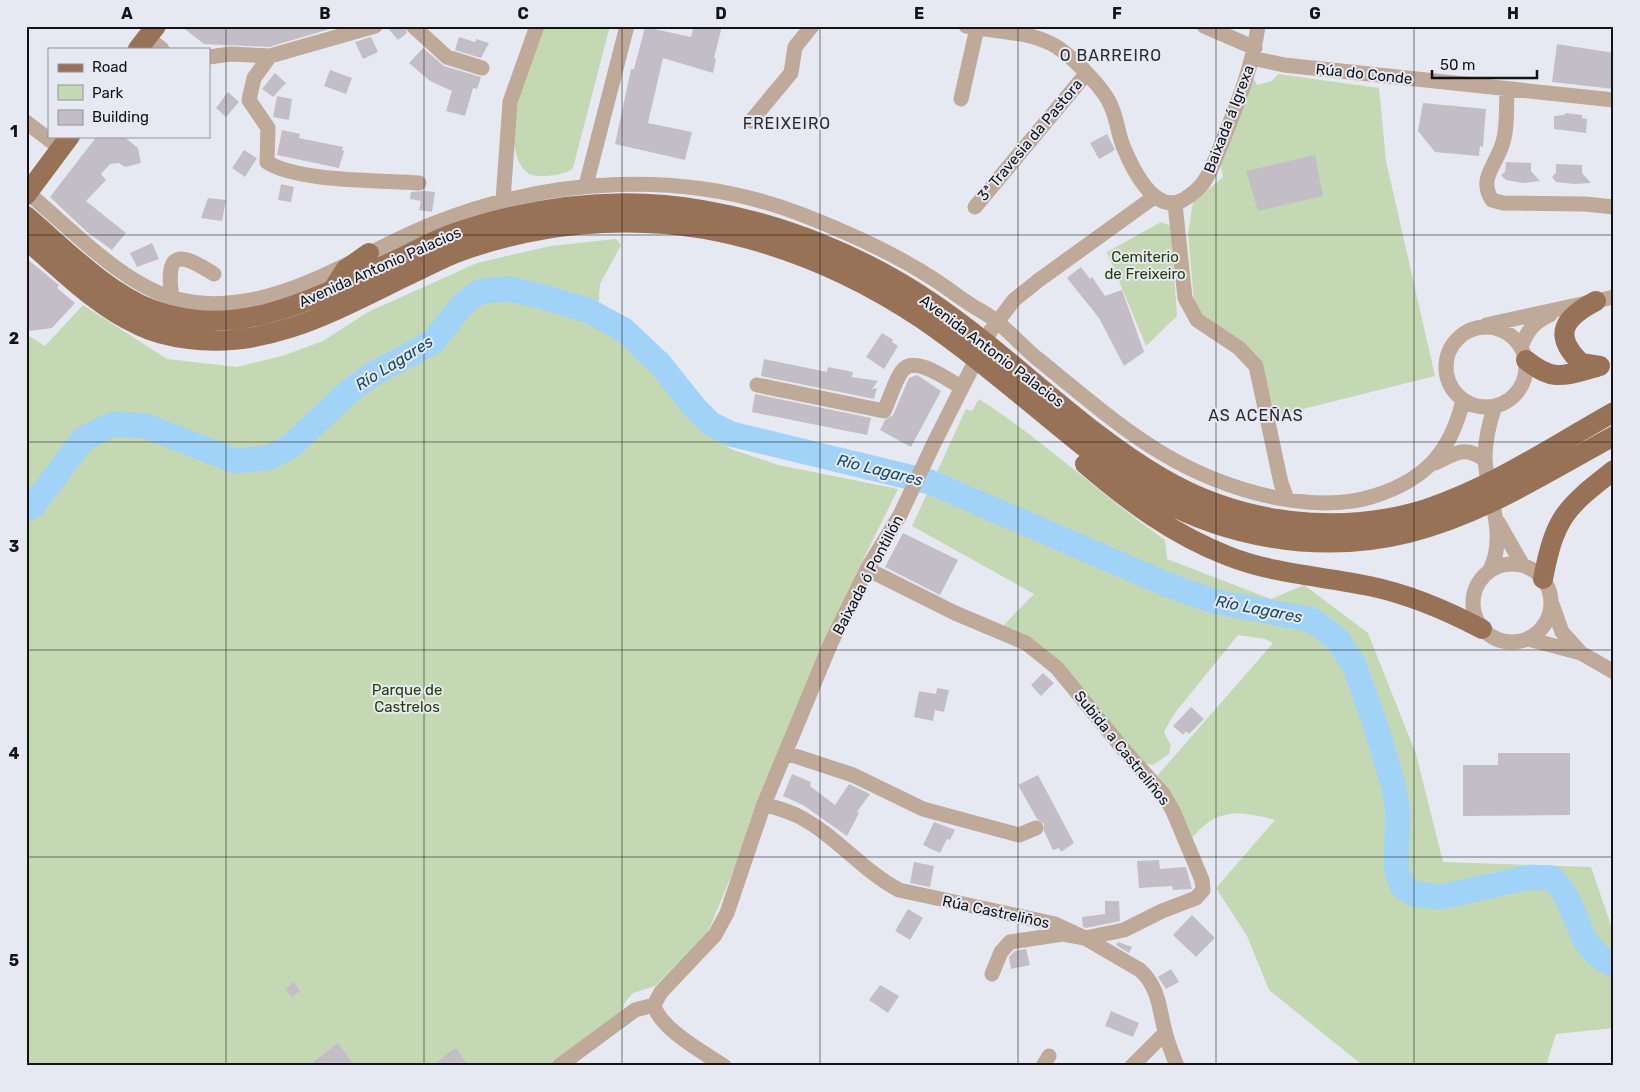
<svg xmlns="http://www.w3.org/2000/svg" width="1640" height="1092" font-family="Rubik,sans-serif">
<style>
.green{fill:#c4d9b3}
.lines{fill:none;stroke-linecap:round;stroke-linejoin:round}
.river{stroke:#a1d3f9;stroke-width:25}
.building{fill:#c3bec5}
.minor{stroke:#bfa999;stroke-width:15}
.major{stroke:#987256;stroke-width:20}
.grid{fill:none;stroke:#131316;stroke-width:1;stroke-opacity:0.55}
.labels{text-anchor:middle;dominant-baseline:central;stroke-width:4;stroke-linejoin:round;paint-order:stroke}
.street-label{font-size:15px;fill:#131316;stroke:#e6e9f1}
.park-label{font-size:15px;fill:#263f09;stroke:#e6e9f1}
.neighbourhood-label{font-size:16px;letter-spacing:1px;fill:#292b30;stroke:#e6e9f1}
.water-label{font-size:16px;font-style:italic;fill:#134c70;stroke:#e6e9f1}
.neatline{fill:none;stroke:#131316;stroke-width:2}
.grid-label{font-size:16px;text-anchor:middle;font-weight:bold;fill:#131316}
</style>
<rect width="100%" height="100%" fill="#e6e9f1"/>
<path class="green" d="M540,26h70l-37,142c-7,7 -23,8 -33,8 -31,2 -29,-57 -27,-78 2,-17 20,-54 27,-72z
M1278,74l101,14 7,73 49,215 -160,40 -12,-52 -23,-24 -42,-28 -4,-11 -6,-67 5,-32 30,-25 -3,-15 32,-86 5,9 15,-4z
M1161,222l10,4 6,90 -31,30 -39,-94z
M616,239l5,6 -21,39 -3,40 53,42 46,61 35,22 47,16 120,24 -41,83 -149,360 -53,54 -22,7 -8,9 -3,10 -71,54h-525v-732l19,12 38,-41 84,54 70,8 45,-11 41,-15 45,-29 109,-49 73,-17z
M979,399c65,42 122,96 186,141l2,19 104,40 33,-14 64,48 48,121 27,108 148,5 23,67v94l-58,6 -10,32h-186v-3l-91,-73 -22,-54 -31,-48 59,-68c-37,-10 -60,-12 -85,21l-33,-65 116,-133 -8,-4 -27,-4 -64,79 -10,18 7,14 -2,8 -16,11 -11,-2 -77,-95 -23,-22 -40,-19 32,-33 -122,-68 54,-117 6,2z"/>
<g class="lines">
<path class="river" d="M26,510l7,-4 50,-67 30,-15 33,2 89,35 34,-3 22,-12 61,-57 21,-15 60,-32 29,-37 17,-13 29,-3 36,8 45,14 35,19 35,33 36,45 16,16 20,10 199,48 238,103 45,16 99,19 26,20 16,25 21,59 19,64 4,24 -2,57 6,17 12,8 27,3 90,-20 21,1c4,5 9,10 12,15 18,29 13,55 50,72"/>
</g>
<path class="building" d="M181,26h159l-71,21 -65,-3z
M386,26h18l3,7 -9,7z
M694,26h28l-8,32 2,1 -3,14 -50,-15 -15,65 44,9 -7,28 -70,-16 16,-75h3l11,-42 46,10z
M371,37l7,15 -15,7 -8,-17z
M459,37l16,5 1,-3 13,4 -8,15 -26,-8z
M1557,44l57,9v36l-62,-7z
M423,48l21,18 37,11 -4,12 -4,-1 -8,28 -19,-5 6,-20 -22,-10 -21,-18z
M330,70l22,8 -6,16 -22,-8z
M275,73l11,10 -13,14 -11,-8z
M228,92l11,10 -13,15 -10,-9z
M277,96l15,3 -3,21 -16,-3z
M1423,103l63,6 -3,38 -3,-1 -1,10 -44,-4 -17,-21z
M1565,113l17,2v3l5,1 -1,14 -32,-4v-13l11,-1z
M282,130l18,4 -1,4 44,9 -1,3 2,1 -5,17 -62,-13z
M1107,134l8,16 -16,9 -9,-16z
M97,136h26l15,12 3,15 -16,4 -6,-4 -9,1 -9,10 5,6 -20,21 40,32 -14,17 -25,-18 -37,-35z
M244,150l13,8 -12,19 -13,-9z
M1315,155l8,41 -65,15 -12,-40z
M1506,162l25,1v8l9,10 -17,2 -17,-3 -5,-5 4,-3z
M1556,164l26,1v8l9,10 -17,1 -18,-2 -4,-5 4,-4z
M281,184l13,3 -3,15 -13,-2z
M424,191l11,1 -3,20 -13,-2 2,-9 -11,-2 1,-7z
M208,198l18,2 -4,21 -21,-3z
M152,243l7,16 -22,8 -7,-14z
M26,258l33,27 -2,3 18,15 -23,25 -22,3 -4,-5z
M1081,267l9,12 2,-2 13,19 17,-6 22,62 -20,14 -25,-48 -32,-40z
M882,333l11,7 -1,2 6,4 -14,23 -18,-12z
M764,359l63,13 1,-5 25,5 -1,5 26,4 -6,8 5,-1 -3,11 -113,-23z
M917,375l24,16 -30,56 -31,-17 5,-10 8,-5 16,-37z
M755,394l116,24 -4,17 -115,-23z
M903,533l55,27 -18,35 -55,-28z
M1043,673l11,10 -13,13 -10,-11z
M937,688l12,2 -5,22 -9,-2 -2,11 -19,-4 5,-26 17,3z
M1191,707l13,12 -15,15 -3,-3 -3,4 -10,-9z
M1498,753h72v62l-107,1v-51h35z
M792,774l19,8 -1,4 25,19 14,-21 21,10 -13,18 2,1 -12,23 -44,-31 -20,-9z
M1038,775l36,68 -13,9 -2,-4 -6,2 -9,-19v-7l-7,-5 -19,-34z
M934,822l21,8 -5,10 -3,-1 -7,14 -17,-8z
M1159,860l1,9 26,-2 6,22 -19,1 -1,-4 -33,2 -2,-27z
M914,862l20,4 -4,21 -20,-4z
M1105,901h14l1,20 -34,7 -3,-1 -1,-10 23,-3z
M908,909l15,9 -13,22 -15,-9z
M1192,915l23,23 -19,19 -23,-22z
M1118,942l14,5 -3,6 -13,-8z
M1026,949l4,16 -19,4 -2,-12 6,-6z
M1171,969l8,13 -13,7 -8,-12z
M294,982l6,9 -8,6 -7,-8z
M880,985l19,11 -11,17 -19,-13z
M1111,1011l28,12 -6,14 -28,-11z
M338,1043l17,23h-47z
M456,1048l13,18h-37l19,-15z"/>
<g class="lines">
<path class="minor" d="M413,26l34,31 35,11
M966,26c32,7 72,4 98,26 14,11 41,38 47,54 6,13 7,27 12,40 9,22 31,69 60,54 8,-5 17,-11 22,-20 9,-14 14,-30 20,-45 14,-35 28,-71 33,-109
M1204,26l51,22
M147,37l15,12
M270,56l-16,22 -5,22 19,28 -1,34c30,20 114,18 152,21
M209,57l21,-3 40,2 105,-30
M1252,58l32,7 330,35
M1507,90c-1,17 1,39 -5,55 -6,20 -24,34 -10,55l11,3 82,1 29,3
M961,99l16,-71
M751,121l40,-48 4,-26 17,-21
M26,122l34,26
M586,185l41,-159
M28,193c41,34 93,90 145,105 92,26 180,-43 262,-75 117,-46 250,-54 368,-8 46,18 91,38 132,65 17,11 31,23 48,32 21,12 37,33 56,48 79,64 135,117 238,138 32,6 66,8 97,-2 51,-16 77,-44 89,-96
M503,200l7,-98 27,-76
M1175,204l10,94 12,22 42,28 17,18 25,117 6,16
M975,207l111,-133
M172,298c-7,-48 7,-46 42,-24
M1486,325l128,-28
M1446 367a40 40 0 1 1 80 0a40 40 0 1 1-80 0Z
M1521,347c6,-16 13,-25 29,-32
M757,385l127,26c6,-12 10,-29 18,-40 12,-17 46,9 59,16
M1435,463c21,-10 30,-18 50,-3
M1498,522l24,42
M1473 603a39 39 0 1 1 78 0a39 39 0 1 1-78 0Z
M867,569l88,44 71,30 31,25 67,82 40,45 9,16 29,69 1,10 -7,8 -34,13 -38,19 -39,8 -22,-4 -53,8 -9,10 -9,22
M1490,570c18,-37 -3,-73 -5,-111 0,-18 4,-36 10,-53
M1552,604l10,28 19,21
M1528,639l53,14 33,19
M786,753l67,22 70,34 96,26 17,-7
M764,804c12,4 25,7 36,13 36,19 63,54 99,73l156,34 30,14 55,32c20,18 19,41 26,65 3,11 7,21 11,31
M654,1005l7,-13 54,-57 12,-22 37,-109 66,-159 37,-76 33,-54 35,-74 56,-111 23,-30 25,-20 115,-83
M654,1005c6,24 49,47 70,61
M559,1066l76,-56 19,-5
M1043,1066l6,-10
M1132,1066l33,-33"/>
<path class="major" d="M138,49l18,-23
M26,195l44,-59
M26,216c38,32 81,77 127,94 89,33 172,-17 251,-54 15,-7 31,-16 48,-22 81,-28 166,-39 251,-24 81,14 160,46 228,92 80,54 147,127 231,176 78,46 177,58 264,31 67,-22 127,-63 188,-97
M26,240c36,30 70,66 112,85 16,8 34,12 51,14 82,11 152,-32 224,-66 15,-7 31,-16 48,-22 77,-27 161,-36 243,-22 78,14 152,46 218,90 51,35 97,75 145,114 25,20 50,41 78,58 77,47 174,64 263,42 74,-18 139,-61 206,-97
M335,286l10,-16 24,-17
M1596,301c-31,16 -45,33 -15,62l19,3
M1526,360c28,23 39,15 71,7
M1085,464c44,38 89,71 143,92 45,18 94,20 141,30 39,8 77,24 113,43
M1543,579c12,-62 22,-71 71,-109"/>
</g>
<path class="grid" d="M226,26v1040M424,26v1040M622,26v1040M820,26v1040M1018,26v1040M1216,26v1040M1414,26v1040M26,235h1588M26,442h1588M26,650h1588M26,857h1588"/>
<g class="labels">
<g class="street-label">
<text transform="translate(1364 74) rotate(6)">Rúa do Conde</text>
<text transform="translate(1229 119) rotate(-69)">Baixada á Igrexa</text>
<text transform="translate(1030 140) rotate(-50)">3ª Travesia da Pastora</text>
<text transform="translate(380 267) rotate(-24)">Avenida Antonio Palacios</text>
<text transform="translate(992 351) rotate(37)">Avenida Antonio Palacios</text>
<text transform="translate(868 575) rotate(-62)">Baixada ó Pontillón</text>
<text transform="translate(1122 748) rotate(51)">Subida a Castreliños</text>
<text transform="translate(996 912) rotate(12)">Rúa Castreliños</text>
</g>
<g class="park-label">
<text x="1145" y="257">Cemiterio<tspan x="1145" dy="17">de Freixeiro</tspan></text>
<text x="407" y="690">Parque de<tspan x="407" dy="17">Castrelos</tspan></text>
</g>
<g class="neighbourhood-label">
<text x="1111" y="55">O BARREIRO</text>
<text x="787" y="123">FREIXEIRO</text>
<text x="1256" y="415">AS ACEÑAS</text>
</g>
<g class="water-label">
<text transform="translate(394 363) rotate(-32)">Río Lagares</text>
<text transform="translate(880 470) rotate(14)">Río Lagares</text>
<text transform="translate(1259 609) rotate(11)">Río Lagares</text>
</g>
</g>
<rect width="1640" height="1092" fill="none" stroke="#e6e9f1" stroke-width="55"/>
<rect x="48" y="48" width="162" height="90" fill="#e6e9f1" stroke="#929399"/>
<rect x="58" y="64" width="25" height="8" fill="#987256" stroke="#929399"/>
<text x="92" y="72" font-size="15" fill="#131316">Road</text>
<rect x="58" y="85" width="25" height="15" fill="#c4d9b3" stroke="#929399"/>
<text x="92" y="98" font-size="15" fill="#131316">Park</text>
<rect x="58" y="110" width="25" height="15" fill="#c3bec5" stroke="#929399"/>
<text x="92" y="122" font-size="15" fill="#131316">Building</text>
<path d="M1432 70v8h105v-8" fill="none" stroke="#131316" stroke-width="2.5"/>
<text x="1440" y="70" font-size="15" fill="#131316" stroke="#e6e9f1" stroke-width="4" paint-order="stroke">50 m</text>
<rect x="28" y="28" width="1584" height="1036" class="neatline"/>
<g class="grid-label">
<text x="127" y="19">A</text>
<text x="325" y="19">B</text>
<text x="523" y="19">C</text>
<text x="721" y="19">D</text>
<text x="919" y="19">E</text>
<text x="1117" y="19">F</text>
<text x="1315" y="19">G</text>
<text x="1513" y="19">H</text>
<text x="14" y="137">1</text>
<text x="14" y="344">2</text>
<text x="14" y="552">3</text>
<text x="14" y="759">4</text>
<text x="14" y="966">5</text>
</g>
</svg>
